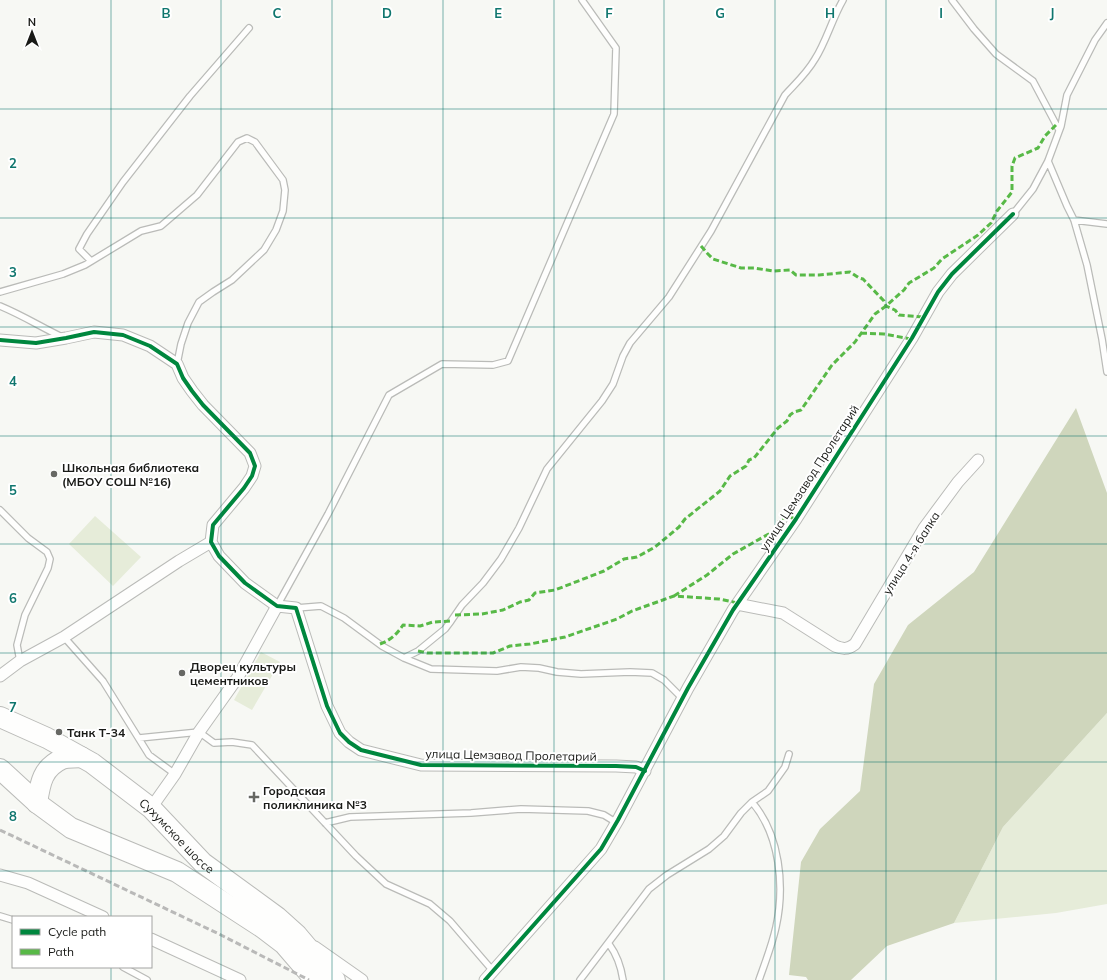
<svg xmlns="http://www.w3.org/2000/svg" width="1107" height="980" font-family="Mulish,sans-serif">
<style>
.green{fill:#e6ecd9}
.forest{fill:#cfd6bc}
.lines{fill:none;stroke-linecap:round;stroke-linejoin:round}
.lane-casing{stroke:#babbb8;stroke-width:8}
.street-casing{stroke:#babbb8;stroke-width:13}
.highway-casing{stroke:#babbb8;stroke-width:22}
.lane{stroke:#fefefd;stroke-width:5.5}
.street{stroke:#fefefd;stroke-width:11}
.highway{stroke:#fefefd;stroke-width:20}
.rail{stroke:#b9b9b8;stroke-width:3;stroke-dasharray:6 3;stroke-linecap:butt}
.quiet{stroke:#58b947;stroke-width:3;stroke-dasharray:6 3;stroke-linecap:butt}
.cycleway-casing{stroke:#fff;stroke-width:6}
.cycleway{stroke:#00873e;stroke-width:4}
.grid{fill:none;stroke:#0f766e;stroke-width:1;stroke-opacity:0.55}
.poi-dot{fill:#676864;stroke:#fff;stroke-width:1.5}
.labels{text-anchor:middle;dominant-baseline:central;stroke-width:4;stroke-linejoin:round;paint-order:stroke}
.poi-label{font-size:12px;font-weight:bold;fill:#191a17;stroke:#fff;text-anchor:start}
.street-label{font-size:12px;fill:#191a17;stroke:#fff}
.grid-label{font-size:13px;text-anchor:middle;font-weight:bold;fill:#0f766e;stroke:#fff;stroke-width:4;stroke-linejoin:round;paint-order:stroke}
</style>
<rect width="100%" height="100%" fill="#f7f8f4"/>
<path class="green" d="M95,516l46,41 -28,29 -44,-42z
M261,652l19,10 -28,48 -18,-10z
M1107,713v191l-51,9 -102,10 49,-96z"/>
<path class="forest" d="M1076,408l31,85v220l-104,114 -49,96 -67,23 -36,34h-43l-2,-3 -17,-2 12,-113 19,-33 40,-38 14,-107 34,-59 66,-53z"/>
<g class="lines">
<defs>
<path id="lane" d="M952,0l22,29 22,25 37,27 26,49
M1048,161l19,45 7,14 13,45 15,74 5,33
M1013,214l20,-25 15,-28 13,-35 6,-31 28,-55 12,-17
M1074,220l33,4
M91,261l-12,-12 8,-15 36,-52 67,-86 59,-68
M0,292l63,-18 22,-9 56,-34 20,-5 36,-31 41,-53 9,-4 8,4 28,38 2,10 -2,21 -7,19 -12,20 -32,30 -19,12 -14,10 -11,21 -7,21 -4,20
M0,306c22,9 41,21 62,31
M0,510l28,28 19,14 3,7 -2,9 -23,47 -8,30 3,16
M277,606l51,-92 61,-119 53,-31 51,1 15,-4 106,-247 2,-66 -34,-48
M296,608l25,-2 23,12 38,28 22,12 27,11 66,2 24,-4 18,1 18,4 24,2 49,-2 22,1 12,7 18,18
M64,637l39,44 46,74 26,19
M404,658l14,-7 27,-22 6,-8 11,-16 21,-22 18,-24 18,-31 28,-59 55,-68 11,-17 10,-28 7,-13 39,-46 42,-66 74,-136c11,-12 22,-22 30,-36 11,-17 17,-40 28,-59
M139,738l60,-6 15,11 18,-1 20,3 104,111 30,28 44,20 20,17 43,50
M752,802c28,33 33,84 24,125 -4,18 -11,36 -17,53
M325,823l25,-6 121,-4 50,-4 67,2 16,4 13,8
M0,916l13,4
M609,944c8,11 12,22 14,36
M123,967l24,13
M580,980l69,-91 18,-14 42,-26 15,-13 17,-23 11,-11 16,-11 17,-24 4,-13"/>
<path id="street" d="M0,340l36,3 30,-5 28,-6 29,3 27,11 27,18 6,14 9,13 11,14 47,48 5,13 -3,10 -8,12 -31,37 -2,17
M211,542l8,14 26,27 32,23 19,2 31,98 13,27 9,9 12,8 60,15 195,1 20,1 9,4
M737,604l46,9 52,33c8,3 12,4 20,-2l69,-116 34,-46 20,-22
M0,676l20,-15 44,-24 115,-76 32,-19
M151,808l24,-34 24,-42 39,-55 39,-71
M0,875l28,8 75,34
M151,939l89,41
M315,947l47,33
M485,980l116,-131 17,-29 70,-132 45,-78 63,-91 116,-181 26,-46 14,-18 61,-60"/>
<g id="highway">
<path id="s1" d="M0,717l47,21 45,25 59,45 52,55 74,54 20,18 38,45"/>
<path d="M0,769l37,34 34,25 106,44 86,56 21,16 31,36"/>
<path d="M37,803c3,-19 5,-35 25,-44 5,-2 13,-1 19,-2"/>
</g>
</defs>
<use href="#lane" class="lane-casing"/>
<use href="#street" class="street-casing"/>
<use href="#highway" class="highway-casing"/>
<use href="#lane" class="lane"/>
<use href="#street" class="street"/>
<use href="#highway" class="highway"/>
<path class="rail" d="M0,830l219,104 90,46"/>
<path class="quiet" d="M701,246l6,7 6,6 28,9h13l19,3 17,-1 6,5h23l31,-3 9,6 4,1 21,22 2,5 9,4 4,5 24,2
M861,333l23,1 27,5
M674,596l33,-21 26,-21 41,-23 6,-12 9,-2 7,2
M455,615l27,-1 21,-4 17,-8 9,-2 6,-7 20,-3 49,-19 20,-12 13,-2 18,-10 24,-20 6,-8 35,-28 10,-15 16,-10 3,-6 5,-2 24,-30 9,-7 3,-6 4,-3 7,-2 31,-45 23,-23 20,-28 11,-8 18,-16 5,-7 25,-15 8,-9 36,-24 13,-12 6,-12 15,-19v-26l3,-8 23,-10 7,-12 11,-11
M380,644c11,-4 17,-10 23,-19l17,1 13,-4 18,-1
M418,651l9,2h66l17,-7 20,-2 35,-7 52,-18 15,-8 42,-15 45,3 19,4"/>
<defs>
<path id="cycleway" d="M0,340l36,3 30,-5 28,-6 29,3 27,11 27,18 6,14 9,13 11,14 47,48 5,13 -3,10 -8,12 -31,37 -2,17 8,14 26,27 32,23 19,2 31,98 13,27 9,9 12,8 60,15 195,1 20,1 9,4
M485,980l116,-131 17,-29 70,-132 45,-78 63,-91 116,-181 26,-46 14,-18 61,-60"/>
</defs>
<use href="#cycleway" class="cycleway-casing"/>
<use href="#cycleway" class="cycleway"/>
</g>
<path class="grid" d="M111,0v917M221,0v980M332,0v980M443,0v980M554,0v980M664,0v980M775,0v980M886,0v980M996,0v980M0,109h1107M0,218h1107M0,327h1107M0,436h1107M0,544h1107M0,653h1107M0,762h1107M0,871h1107M111,967v13"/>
<g class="poi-dot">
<circle cx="54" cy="474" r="4"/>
<circle cx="182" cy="673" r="4"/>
<circle cx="59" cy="732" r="4"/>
<path d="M252 791h4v4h4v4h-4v4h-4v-4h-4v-4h4z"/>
</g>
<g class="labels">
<g class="poi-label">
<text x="62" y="467">Школьная библиотека<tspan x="62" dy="14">(МБОУ СОШ №16)</tspan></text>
<text x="190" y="666">Дворец культуры<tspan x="190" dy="14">цементников</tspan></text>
<text x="67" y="732">Танк Т-34</text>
<text x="263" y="790">Городская<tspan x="263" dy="14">поликлиника №3</tspan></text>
</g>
<g class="street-label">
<text transform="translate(809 478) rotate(-57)">улица Цемзавод Пролетарий</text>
<text transform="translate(911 553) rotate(-58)">улица 4-я балка</text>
<text transform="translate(511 755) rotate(1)">улица Цемзавод Пролетарий</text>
<text stroke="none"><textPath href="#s1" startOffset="215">Сухумское шоссе</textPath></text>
</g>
</g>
<g class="grid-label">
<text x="166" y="18">B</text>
<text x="277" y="18">C</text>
<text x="387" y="18">D</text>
<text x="498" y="18">E</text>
<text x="609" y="18">F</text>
<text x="720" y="18">G</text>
<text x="830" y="18">H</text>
<text x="941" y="18">I</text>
<text x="1052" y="18">J</text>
<text x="13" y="168">2</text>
<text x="13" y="277">3</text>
<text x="13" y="386">4</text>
<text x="13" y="495">5</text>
<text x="13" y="603">6</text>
<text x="13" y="712">7</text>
<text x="13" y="821">8</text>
</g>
<rect x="12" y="916" width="140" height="52" fill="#ffffff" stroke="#a3a3a2"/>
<rect x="20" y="929" width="20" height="6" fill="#00873e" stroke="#a3a3a2"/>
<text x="48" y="936" font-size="12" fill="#191a17">Cycle path</text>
<rect x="20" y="949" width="20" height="6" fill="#58b947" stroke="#a3a3a2"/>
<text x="48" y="956" font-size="12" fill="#191a17">Path</text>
<g transform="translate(32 32)" stroke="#ffffff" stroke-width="3" paint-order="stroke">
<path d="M0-3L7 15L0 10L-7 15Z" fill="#191a17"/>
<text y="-6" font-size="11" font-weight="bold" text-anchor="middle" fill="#191a17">N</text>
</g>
</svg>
